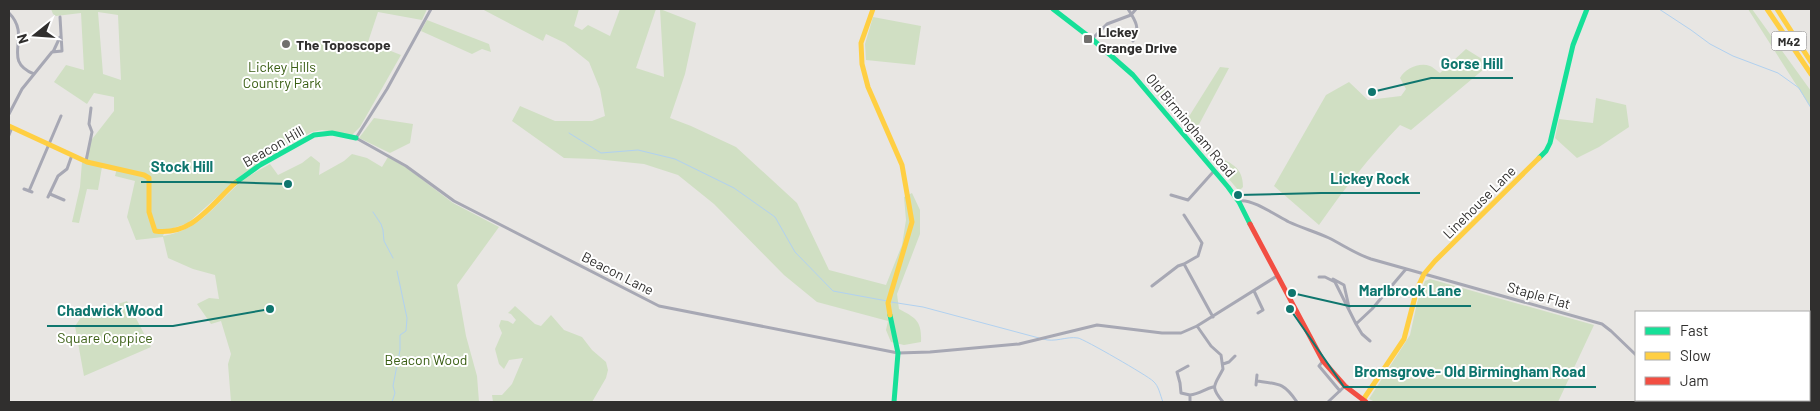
<svg xmlns="http://www.w3.org/2000/svg" width="1820" height="411" font-family="Barlow,sans-serif">
<style>
.green{fill:#d0dfc3;fill-rule:evenodd}
.lines{fill:none;stroke-linecap:round;stroke-linejoin:round}
.stream{stroke:#b1d1f0;stroke-width:1}
.street{stroke:#a7a8b4;stroke-width:3}
.fast{stroke:#16e098;stroke-width:5}
.slow{stroke:#ffcf43;stroke-width:5}
.jam{stroke:#f24e42;stroke-width:5}
.poi-dot{fill:#706f6d;stroke:#fff;stroke-width:2}
.labels{text-anchor:middle;dominant-baseline:central;stroke-width:4;stroke-linejoin:round;paint-order:stroke}
.shield{fill:#fff;stroke:#6e6d6d;stroke-width:1}
.shield-label{font-size:12px;font-weight:bold;fill:#302f2e}
.poi-label{font-size:14px;font-weight:bold;fill:#302f2e;stroke:#fff;text-anchor:start}
.park-label{font-size:14px;fill:#385d12;stroke:#fff}
.street-label{font-size:14px;fill:#302f2e;stroke:#fff}
.leader{fill:none;stroke:#0f766e;stroke-width:2}
.callout-dot{fill:#0f766e;stroke:#fff;stroke-width:2}
.callout-label{font-size:15px;text-anchor:middle;font-weight:bold;fill:#0f766e;stroke:#fff;stroke-width:4;stroke-linejoin:round;paint-order:stroke}
</style>
<rect width="100%" height="100%" fill="#e8e6e3"/>
<path class="green" d="M51,9h376l-5,11 -44,-8 -10,30 33,13 -41,72 -8,8 -30,-5 -10,2 -24,12 -45,30 -55,49 -23,8 -2,5c41,-7 53,-35 83,-58 7,-5 16,-9 24,-14l8,11 24,-12 9,-7 9,7 -1,12 25,-14 8,-7 15,4 15,9 6,-10 19,11 46,35 46,24 -42,58 9,51 11,40 2,26h-248l-3,-38 3,-10 -10,-33 -10,3 -14,-20 12,-6 10,1 -4,-24 -22,-6 -25,-11 -5,-21 -27,3 -9,-23 8,-36 -20,-5 2,-8 -32,-9 4,-16 25,-32v-14l-20,-4 -7,11 -33,-22 12,-17 18,5 -3,-57 -25,3 -3,-2zM98,12l20,3 3,65 -18,-6z
M482,9h97l-5,17 8,4 6,-5 22,11 10,-27h36l-20,59 28,9 -4,-68 36,14 -11,51 -15,44 21,8 45,21 61,56 32,67 57,15 16,-40 4,-25 -2,-23 8,-4 8,17v24l-23,60 2,15c17,9 23,12 22,33l-17,3 -13,-3 -5,-12 2,-9 -71,-19 -33,-27 -70,-71 -36,-29 -34,-11 -49,-5 -31,-1 -52,-37 8,-15 35,15h37l13,-5 -5,-27 -11,-27 -24,-19 -19,-9 -3,7z
M1748,9h4l59,82v17z
M873,17l48,9 -6,39 -49,-5 -1,-16z
M427,20l62,24 2,8 -9,-3 -10,5 -51,-23z
M1466,49l24,15 -79,66 -11,-5c-30,31 -56,64 -81,100l-45,-39 52,-91 23,-13 19,18 33,-4 5,-7 -6,-11c5,-9 19,-16 30,-12 3,1 7,5 10,7z
M1220,67l9,1 -34,64c5,7 11,18 18,22 17,9 30,12 30,33l-4,4 -84,-99 6,-7 27,33z
M1596,98l30,7 3,22 -30,20 -22,11 -22,-20 4,-19 34,4z
M374,118l39,6 -3,19 -20,10 -31,-15z
M82,162l20,5 -4,23 -11,-1 -8,34 -7,-1 8,-35z
M1430,279l164,46 -36,77h-183l-6,-3 41,-64 7,-32 8,-22z
M127,301l24,46 -67,29 -9,-50 7,-10z
M515,306l20,18 6,2 10,-11 13,15 18,7 10,13 14,12 2,8 -2,8 -14,24h-99l-1,-7h10l10,-11 11,-26 -14,2 -5,9 -5,-5 -4,-15 7,-16 -3,-7 2,-6 7,1 5,3 3,-4 -5,-6 -3,-1z"/>
<g class="lines">
<path class="stream" d="M1659,9l32,21 19,14 23,12 45,17 21,15 12,20
M569,133l32,20 37,-3 37,9 59,29 41,29 20,35 38,39 54,10
M373,212l8,12 2,6 1,11 9,17
M891,302l32,5 116,31
M1043,339c12,4 23,-3 35,-1 6,1 70,38 75,43 6,5 7,14 10,21
M392,402l3,-9 -2,-7 7,-36v-15l6,-4 1,-13 -10,-47"/>
<path class="street" d="M431,9l-44,80 -31,49 50,28 48,35 205,105 239,47 32,-1 89,-8 78,-19 65,8h19l16,-7 80,-50
M1128,9c7,11 13,19 5,32
M9,13c24,24 -9,47 25,61
M1092,39l15,-15 24,-9 5,-6
M53,52l7,-15
M9,114l13,-25 30,-37 10,-1 -2,-34
M9,135l3,-8
M86,161l6,-29 -3,-8 2,-16
M24,189l8,3
M29,191l32,-75
M50,194l14,6
M1171,195l17,5 26,-29
M48,197l10,-21 9,-7 5,-14
M1239,201c12,-3 38,15 50,21 13,6 27,10 40,16 14,7 27,16 42,21l231,65 9,7 25,24
M1184,215l18,28 -4,13 -14,8 29,53
M1319,277h6l10,5 21,42 16,-15 34,-40
M1333,279l11,6 5,22
M1152,286l26,-20 6,-2
M1254,291l9,19 -5,3
M1356,324l6,10 8,7
M1197,326l14,20 10,9 2,14c-8,16 -14,17 0,33
M1323,361l-4,5 21,25
M1223,364l6,-2 6,-6
M1188,366l-11,6 3,11 1,10 9,2
M1257,381c23,3 27,2 40,21
M1256,385l1,-10
M1688,400l4,2
M1190,402v-7c9,-1 15,-6 23,-8
M1328,402l17,-16"/>
<path class="fast" d="M1053,9l39,30 41,36 95,112 11,15 11,22
M1539,158l7,-7 4,-8 23,-98 14,-36
M235,183l25,-18 54,-30 18,-2 24,5
M890,315l8,38 -4,49"/>
<path class="slow" d="M873,9l-12,34 1,21 6,23 34,78 10,57 -24,81 2,12
M1767,9l44,65
M1777,9l34,53
M9,126l78,36 57,13 5,3v34l6,19c37,5 55,-25 80,-48
M1363,400l41,-61 13,-50 7,-15 11,-13 104,-103"/>
<path class="jam" d="M1250,224l73,137 22,25 21,16"/>
</g>
<g class="poi-dot">
<rect x="1083" y="34" width="10" height="10" rx="2.5"/>
<circle cx="286" cy="44" r="5"/>
</g>
<g class="labels">
<rect class="shield" x="1771.5" y="31.5" width="35" height="19" rx="4"/>
<g class="shield-label">
<text x="1789" y="41">M42</text>
</g>
<g class="poi-label">
<text x="1098" y="31">Lickey<tspan x="1098" dy="16">Grange Drive</tspan></text>
<text x="296" y="44">The Toposcope</text>
</g>
<g class="park-label">
<text x="282" y="66">Lickey Hills<tspan x="282" dy="16">Country Park</tspan></text>
<text x="105" y="337">Square Coppice</text>
<text x="426" y="359">Beacon Wood</text>
</g>
<g class="street-label">
<text transform="translate(1191 125) rotate(50)">Old Birmingham Road</text>
<text transform="translate(273 146) rotate(-30)">Beacon Hill</text>
<text transform="translate(1479 202) rotate(-45)">Linehouse Lane</text>
<text transform="translate(618 273) rotate(27)">Beacon Lane</text>
<text transform="translate(1539 295) rotate(16)">Staple Flat</text>
</g>
</g>
<path class="leader" d="M1372 92L1431 78H1513M288 184L224 182H141M1238 195L1321 193H1420M1292 293L1349 306H1471M270 309L173 326H47M1290 309L1344 387H1596"/>
<g class="callout-dot">
<circle cx="1372" cy="92" r="5"/>
<circle cx="288" cy="184" r="5"/>
<circle cx="1238" cy="195" r="5"/>
<circle cx="1292" cy="293" r="5"/>
<circle cx="270" cy="309" r="5"/>
<circle cx="1290" cy="309" r="5"/>
</g>
<g class="callout-label">
<text x="1472" y="69">Gorse Hill</text>
<text x="182" y="172">Stock Hill</text>
<text x="1370" y="184">Lickey Rock</text>
<text x="1410" y="296">Marlbrook Lane</text>
<text x="110" y="316">Chadwick Wood</text>
<text x="1470" y="377">Bromsgrove- Old Birmingham Road</text>
</g>
<rect width="1820" height="411" fill="none" stroke="#302f2e" stroke-width="20"/>
<rect x="1635" y="311" width="175" height="90" fill="#ffffff" stroke="#acacab"/>
<rect x="1645" y="327" width="25" height="8" fill="#16e098" stroke="#acacab"/>
<text x="1680" y="336" font-size="15" fill="#302f2e">Fast</text>
<rect x="1645" y="352" width="25" height="8" fill="#ffcf43" stroke="#acacab"/>
<text x="1680" y="361" font-size="15" fill="#302f2e">Slow</text>
<rect x="1645" y="377" width="25" height="8" fill="#f24e42" stroke="#acacab"/>
<text x="1680" y="386" font-size="15" fill="#302f2e">Jam</text>
<g transform="translate(35 35) rotate(253)" stroke="#ffffff" stroke-width="4" paint-order="stroke">
<path d="M0-4L9 19L0 12L-9 19Z" fill="#302f2e"/>
<text y="-8" font-size="14" font-weight="bold" text-anchor="middle" fill="#302f2e">N</text>
</g>
</svg>
